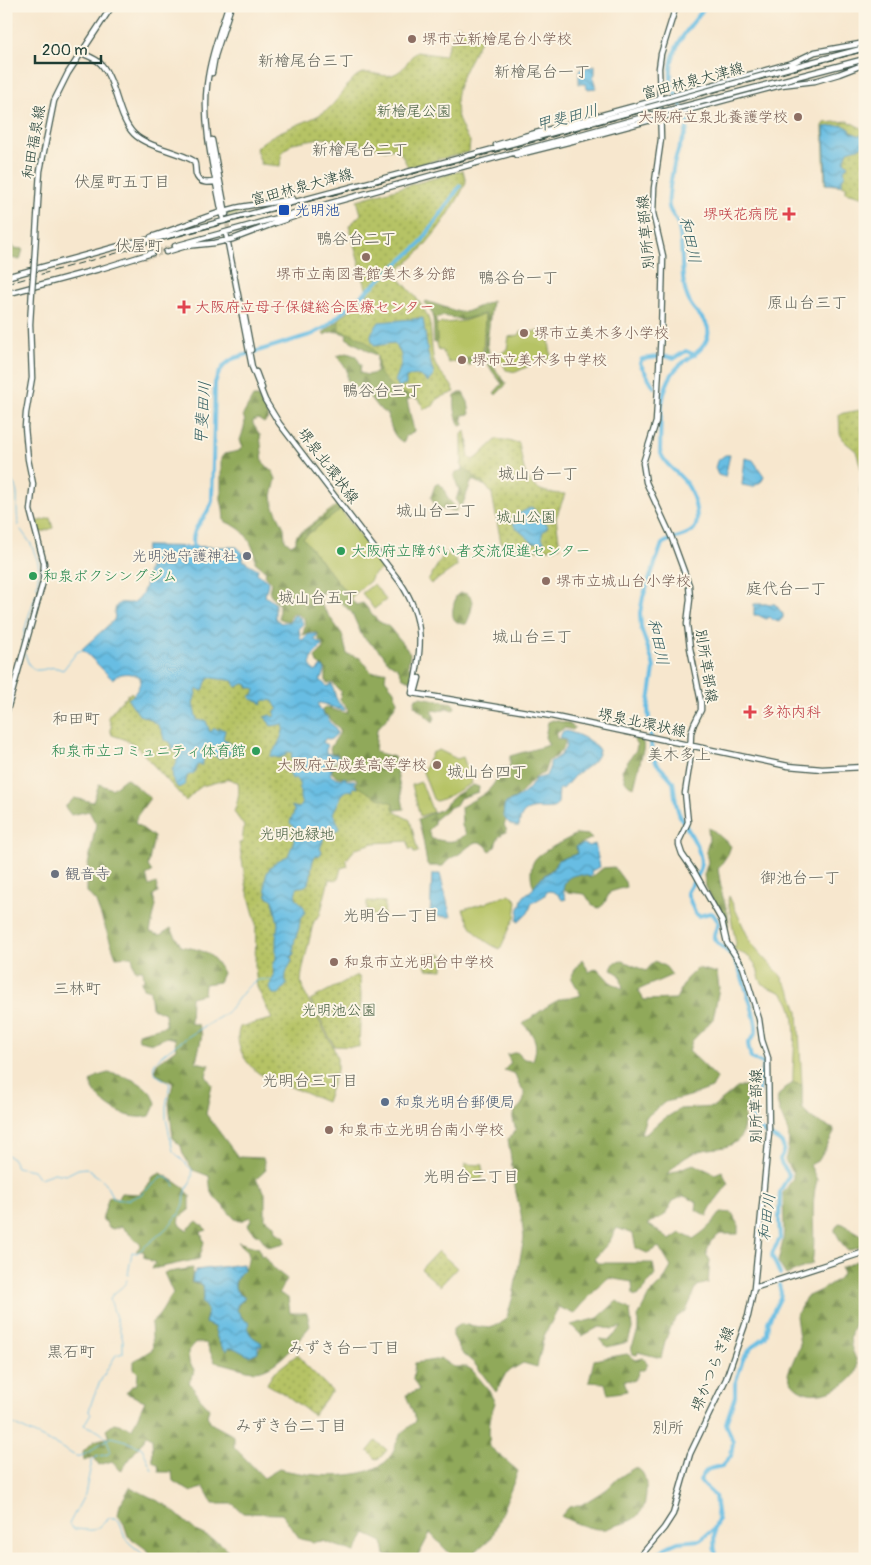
<svg xmlns="http://www.w3.org/2000/svg" width="871" height="1565" font-family="Pangolin,'Klee One',sans-serif">
<style>
.grass{fill:#b6c365;stroke:#6a804c}
.forest{fill:url(#forest-firs);stroke:#587347}
.park{fill:url(#park-dots);stroke:#6a804c}
.water{fill:url(#water-waves);stroke:#437d8c}
.lines{fill:none;stroke-linecap:round;stroke-linejoin:round}
.stream{stroke:#67bde3;stroke-width:1}
.river{stroke:#67bde3;stroke-width:4}
.major-tunnel{stroke:#ccc5af;stroke-width:4.5;stroke-dasharray:4.5 2;stroke-linecap:butt}
.major-casing{stroke:#3f564b;stroke-width:7}
.major{stroke:#fff;stroke-width:4.5}
.rail{stroke:#1f3d34;stroke-width:1;stroke-dasharray:8 4;stroke-linecap:butt}
.major-bridge-casing{stroke:#3f564b;stroke-width:7;stroke-linecap:butt}
.major-bridge{stroke:#fff;stroke-width:4.5}
.education-dot{fill:#8d6e63;stroke:#fcf5e5;stroke-width:2}
.transit-dot{fill:#1a4fb4;stroke:#fcf5e5;stroke-width:2}
.health-dot{fill:#e0444e;stroke:#fcf5e5;stroke-width:2}
.leisure-dot{fill:#2e9e5b;stroke:#fcf5e5;stroke-width:2}
.worship-dot{fill:#6b7280;stroke:#fcf5e5;stroke-width:2}
.service-dot{fill:#5c6f8a;stroke:#fcf5e5;stroke-width:2}
.labels{text-anchor:middle;dominant-baseline:central;stroke-width:4;stroke-linejoin:round;paint-order:stroke}
.education-label{font-size:15px;fill:#785e54;stroke:#fcf5e5;text-anchor:start}
.street-label{font-size:15px;fill:#1f3d34;stroke:#fcf5e5}
.park-label{font-size:15px;fill:#455e40;stroke:#fcf5e5}
.transit-label{font-size:15px;fill:#164399;stroke:#fcf5e5;text-anchor:start}
.health-label{font-size:15px;fill:#be3a42;stroke:#fcf5e5;text-anchor:start}
.leisure-label{font-size:15px;fill:#27864d;stroke:#fcf5e5;text-anchor:start}
.worship-label{font-size:15px;fill:#5b616d;stroke:#fcf5e5;text-anchor:end}
.service-label{font-size:15px;fill:#4e5e75;stroke:#fcf5e5;text-anchor:start}
.neighbourhood-label{font-size:16px;fill:#65665d;stroke:#fcf5e5}
.water-label{font-size:16px;font-style:italic;fill:#315d60;stroke:#fcf5e5}
</style>
<defs>
<pattern id="forest-firs" width="22" height="20" patternUnits="userSpaceOnUse" patternTransform="scale(1.25)"><rect width="22" height="20" fill="#90a95a"/><path d="M5 1l3.5 6h-7zM16 11l3.5 6h-7z" fill="#758b4b"/></pattern>
<pattern id="park-dots" width="8" height="8" patternUnits="userSpaceOnUse" patternTransform="scale(1.25)"><rect width="8" height="8" fill="#b6c365"/><path d="M2 2h.1M6 6h.1" fill="none" stroke="#93a054" stroke-width="1.8" stroke-linecap="round"/></pattern>
<pattern id="water-waves" width="16" height="10" patternUnits="userSpaceOnUse" patternTransform="scale(1.25)"><rect width="16" height="10" fill="#67bde3"/><path d="M0 5q4-4 8 0t8 0" fill="none" stroke="#549bb9"/></pattern>
</defs>
<rect width="100%" height="100%" fill="#fcf5e5"/>
<filter id="ink" filterUnits="userSpaceOnUse"><feTurbulence type="fractalNoise" baseFrequency=".02" numOctaves="2"/><feDisplacementMap in="SourceGraphic" scale="10" xChannelSelector="R" yChannelSelector="G"/><feConvolveMatrix kernelMatrix="1 2 1 2 8 2 1 2 1" color-interpolation-filters="sRGB"/></filter>
<filter id="wash" filterUnits="userSpaceOnUse"><feTurbulence type="fractalNoise" baseFrequency=".0096" numOctaves="4" result="noise"/><feDisplacementMap in="SourceGraphic" scale="20" xChannelSelector="R" yChannelSelector="G"/><feGaussianBlur stdDeviation="1.12" result="paint"/><feColorMatrix in="noise" values="0 0 0 0 0 0 0 0 0 0 0 0 0 0 0 0 0 1.4 0 .05"/><feComposite in="paint" operator="in"/></filter>
<g filter="url(#wash)">
<rect width="100%" height="100%" fill="#f7e7ce"/>
<path class="grass" d="M270,205l1,1 -43,11 -1,-3 2,-3z
M480,315h5l-2,37 -14,6 -20,5 -7,-13 -3,1 -2,-7 -1,-20 28,-3z
M548,331l3,27 -14,4 -21,10 -10,-2 -7,-15 8,-6 2,-12 10,-2 2,-3z
M337,505l47,62 -12,9 -1,4 -22,19 -53,-63z
M50,518l3,10 -14,5 -4,-11z
M374,584l12,16 -12,9 -12,-16z
M439,750l18,9 6,-2 9,26c-7,4 -31,18 -36,18l-3,-2 -10,-27 9,-19z
M421,782l12,30 -13,4 -8,-31z
M510,894l7,7 -2,16 -15,32c-19,-8 -30,-20 -37,-40l23,-6 1,-1z
M729,896l22,47 30,33 12,20 5,16 4,73 -9,-2c-1,-24 8,-69 -8,-87 -5,-7 -17,-6 -23,-13 -2,-3 -3,-7 -4,-11 -4,-14 -11,-17 -24,-22l2,-6 -8,-43z"/>
<path class="forest" d="M6,233l8,15 9,1 -3,11 -9,-2 -2,11 -3,1z
M394,275l25,123 -5,-1 -7,3 7,31 -4,4 -4,1 -2,6c-10,-2 -15,-18 -16,-28l-5,-2 -3,-4h-2l-13,-17 -8,-2 -10,-9v-10l-10,-14 10,-3 9,3 5,9 -1,8 7,2 9,-2 1,-17 -31,-18 1,-3c-9,-4 -14,-5 -23,0l-1,-2z
M426,301l33,11 9,-1 24,-10 -5,42 4,21 16,20 -11,11 -2,-2 8,-9 -10,-13 -8,-15 -6,2 -9,8 -3,-6 19,-9v-37l-23,6 -18,-4 -8,3 1,23 -3,1 -1,-29 -8,-11z
M460,393h3l5,9 2,12 -7,1 -1,2 2,8 -4,1c-5,-10 -6,-19 -5,-30z
M253,397h5l11,21 -5,5 -6,-4 -5,2v3l7,11 3,27 10,10 3,7 -4,17 2,11 10,21 1,12 6,5 5,-3v-5l40,-29 3,3 -36,27 53,67 7,-2 15,18 11,6 21,26 -2,13 5,3 -2,12 -8,-3 -5,-10 -10,-6 -6,-9 -20,-17 -10,-23 -22,-21 -10,1 1,12 21,29 5,20 13,4 12,15 14,-2 -1,8 9,11 3,12 -10,16 -10,11 -2,23 19,5 10,52 -21,3 -27,-18 1,-15 -3,-2c-7,2 -16,1 -22,-4l1,-8 7,-6 -1,-4 -8,-2 -1,-5 9,-14 1,-5 -9,-8 -2,-5 -5,-2 -2,-5 4,-2 11,4 10,2 1,-3 -8,-10 1,-8 -8,-9h-6l-1,-2v-12l-9,-6 -2,-6 8,-8v-6l-4,-3 -1,-7 -7,-1 -8,3 2,-10 -1,-7 -7,-4h-6l-2,7 -6,-1 -4,-2v-13l-10,-13 2,-9 -6,-8 1,-4 -11,-9c2,-10 -8,-29 -17,-34 -4,-3 -10,-5 -14,-7l-1,-13 -2,-8v-42l3,-4 15,-3 3,-5 -2,-6c3,-9 7,-16 3,-25z
M465,433l4,10 -2,10 1,6 20,28 -16,-7 -11,29 -5,-9 3,-10 -5,-14 2,-4 7,-2v-36z
M439,483l4,4 5,12 9,10 -1,2 -11,-1 -10,-4 -4,-9 4,-12z
M460,593c18,-1 12,20 6,31 -19,0 -13,-16 -10,-28z
M421,697l31,6 3,4 -2,3 -6,-2 -9,3 -4,-1 -2,2 3,6 -2,4 -19,-17 2,-7z
M553,720l15,3 7,5 -2,2 -9,-2 -7,5 -1,5 9,3c-1,9 -9,16 -17,20l-4,12c-14,5 -16,15 -27,24 -3,3 -7,4 -11,6l-3,11 3,5 -2,6 3,6c-8,4 -10,7 -12,16l-5,4c-12,-18 -19,-5 -31,3 -8,5 -10,4 -16,12h-14l-2,-2 -4,-25 -5,-20 22,-9 16,-15 17,-10 6,2 -1,5 -18,6 -4,7c-8,2 -14,9 -21,14l-2,7 -5,5 4,8c15,2 21,6 34,-5l-4,-8 -1,-19c22,-13 31,-13 40,-39l9,-1v-11l39,-11 -4,-8 3,-15z
M635,738h2l5,3 2,5 -10,41c-9,-2 -10,-9 -12,-17l14,-20 1,-5 -3,-5z
M126,778l24,20 -13,18 -2,7 19,14 -6,29 4,6 -6,3 3,11 7,-3 2,10 -5,3 3,9 -6,27 10,3 11,-7 10,18c23,5 31,5 42,27l-4,9 -14,2 -1,10 -13,3 -1,26 8,2 4,10 -6,27 13,3 -3,11 6,9 -6,29 32,43 25,1 3,12 -10,9 9,14v26l10,6 1,7 9,5v6l-17,4 -9,-12h-4l-7,-10 4,-6 -2,-2 -10,4 -5,-2 -24,-26 -2,-17 -16,-6 -10,-16 -2,-8 -8,-7 -4,-36 4,-20 -15,-8 -3,-5 2,-7 19,-14 -1,-10 -8,-2 -14,6 -14,-3 -1,-7 28,-7 -1,-13 -13,-5 -2,-18 -7,-2 -2,-7 3,-1 -1,-10h-8l-3,-14 -16,1 -20,-55 -9,-10v-22l9,-46 -7,-13 -18,4 -6,-8 9,-9 19,4 6,-18 13,5z
M708,828l5,2 18,16 -3,8 -10,15 4,25 6,20v12l-3,-2 -3,-11 -10,-14 -6,-12 -2,-12 4,-13 -2,-10 3,-12z
M577,834l11,1 4,3 -16,8 1,8 -19,6c-4,12 -20,15 -24,28 -4,-10 -5,-23 3,-31 6,-6 31,-18 40,-23z
M614,867l11,15 1,5 -16,5 -6,12 -5,4 -6,-2 -8,-12 -17,-2 -6,-3 2,-10 6,-4 12,-2 9,5 12,-10z
M582,959l7,13 8,-4 13,14 13,7 -3,-14 -9,-6 4,-7 8,-1 23,10 9,-10 11,6 6,8 -34,15 6,10 32,-1 10,-20 11,-11 20,5 2,15 -6,31 -21,22 -3,10 28,27 -5,10 -22,8 -25,6 -19,15 -5,16 5,1 13,-12 21,-13 34,-2 23,-19 11,-3 6,6c-15,15 -5,40 -17,50 -10,9 -25,6 -37,10 -14,4 -26,14 -34,25l16,-8 12,-4 21,10 7,-3 6,13c-7,11 -17,19 -21,32l-11,-6 1,-8 -13,-6 -11,5 -8,14 -17,9 22,16 10,-7 13,6c11,-7 21,-16 28,-27l11,1 6,10v11h-18l-9,7 -5,13 4,6 -2,23 -11,3 -11,25 -9,6 -4,6 -7,15 -5,20 -23,-6 -1,3 -4,-1 -2,-5 7,-18v-14l11,-22 14,-14 8,-14 -12,-20 -12,6 -11,-5 -3,-14 -16,-6 -8,14 -15,17 4,4h55l2,12 -17,21 -5,-1 -1,-13 -24,-4 -11,10 -23,26 -15,-7 -15,29 -7,31 -14,-4 -17,10 -10,19 -22,-29 -12,-10 -9,-17v-7l7,-5 30,4 10,-4 7,-7 6,-21 11,-58 -3,-24 -5,-21 -8,-54 8,-10c-9,-22 4,-16 8,-30 0,-2 0,-5 0,-8l-5,-7 -4,-10 -11,-4 7,-7 -4,-8 10,-3 7,7 9,1c6,-16 2,-24 -10,-36 8,-6 32,-25 42,-26 7,-1 8,0 16,-3l-10,-18 5,-9z
M108,1073c19,3 41,10 48,30l-6,13c-23,6 -53,-12 -60,-34l8,-6z
M793,1083l9,2c1,7 -1,17 1,24 3,8 23,17 31,20v4l-15,27 -9,5 7,15c-8,26 0,56 -5,84l-26,11 -8,-13 5,-21 1,-13 -1,-35 10,-14v-6l-8,-13c3,-9 5,-20 3,-28 -3,-11 -13,-25 -10,-35 3,-7 9,-10 15,-14z
M161,1173l23,14 6,9v13l-10,8 -1,8 8,5 10,-9 10,9 -6,2 3,11 -5,16 -47,10 3,-6 -11,-6v-6h-8l5,-6 -20,-19 -8,3 -5,-2 -2,-5 -4,-2 7,-24 9,2 3,-5 18,1 12,-12v-4z
M839,1223l4,1 22,13v8l-17,6 -4,-4 -9,-16v-2z
M238,1242l21,6 2,8 3,-1 10,14 13,10 -8,14 9,5 2,15h17l3,13c-13,16 -34,45 -56,45 -8,0 -28,-8 -39,-9l-9,-19h-11l-7,9 1,10 6,9 -6,11 11,16 9,10 -2,8 5,8 22,12v11l30,31 15,-9c29,7 79,13 105,-6 9,-6 11,-18 15,-26 4,-8 12,-10 17,-16l-10,-26 13,-5 -6,-11 2,-16 27,-4 12,8h13l5,3 16,19 7,14c-6,15 -7,28 -5,44l28,24 -26,66 -25,22h-12l-25,-26 -13,25 -32,-3 -2,-13 -17,-8 -11,18 -32,-11 -9,1 -14,-3 -18,-25 -39,-1 -10,-9h-20l-9,-17 -13,5 -18,-11 -1,-9h-13l-1,-7 -5,-3 -1,-24 -5,-3 -26,36 -9,-10 -13,4 -5,-8 -10,4 -1,-9 11,-11 15,-4 -3,-8 8,-6 12,3 6,3 13,-28 -19,-8 6,-7 5,-2 1,-11 -4,-4v-8l19,-12 -2,-26c11,-8 14,-19 22,-30l-9,-20 29,-5 -2,15 9,1 3,2 1,8 -2,9 6,6 -3,14 9,4 7,19 6,5 1,-3h7l21,6 5,-8 -1,-4c-8,-4 -13,-10 -11,-19l-6,-4 -7,-9 4,-8 4,-1 -9,-14c1,-4 1,-10 4,-13 8,-10 10,-9 9,-23z
M856,1261l9,6c0,11 2,30 -1,39 -4,9 -11,19 -13,28 -3,13 5,21 6,30 2,20 -33,32 -48,29 -11,-2 -19,-9 -21,-20l12,-28 -4,-29 10,-19 15,-7 17,-11 5,-6 -2,-5z
M617,1301l13,9 2,19 -4,13 -21,5 -7,-8 9,1 13,-13 -9,2 -14,-2 -17,9 -11,-11 27,-7z
M627,1354l9,6 7,-2 5,6 -4,6h-5l-2,6 -4,5 -9,-1 3,11 -19,3 -3,-11 -16,-1 5,-22z
M634,1468c14,1 13,23 11,33 0,5 -4,11 -7,14 -4,5 -11,7 -17,9 -5,1 -10,3 -15,5 -13,2 -34,-7 -45,-13l8,-9 12,-2 26,-16 10,-10z
M130,1487l36,18 30,26 24,12 17,16h-86l-5,-10 -18,-13 -4,-12 -6,-9 2,-10z"/>
<path class="park" d="M457,25l21,11 2,4c-14,30 -34,55 -18,88 2,5 4,9 8,13l-1,11 -61,15 -6,-12 -7,-7 -10,2 -13,-4 -20,-1 -14,-5 -18,-2 -27,5 -11,10 -2,13 -19,-2 -5,-16c18,-18 44,-22 65,-34 16,-8 25,-32 37,-39 11,-6 23,3 34,0 15,-5 14,-16 25,-23l27,4z
M848,121l17,9v67l-19,-5v-6l-21,-2 -2,-58 2,-3z
M463,170l3,12c-11,26 -29,50 -48,71 -7,8 -17,12 -23,21 12,13 33,34 35,51 2,12 1,27 5,39 4,9 15,16 20,28l-17,6 -5,8 -9,3 -5,-9 -26,-12 -14,-15c1,-28 -16,-36 -40,-43v-11l29,-24 -19,-69 12,-12 -4,-14z
M865,409v134l-4,-8 1,-15 -2,-30 2,-15 -1,-7 -5,-17 -11,-9 -5,-8 -1,-20z
M465,431l4,26 3,3 6,-3 19,-18 22,4c6,34 6,50 46,51l-9,24 4,29c-17,4 -44,5 -59,-4l-9,-49 -8,-10 -23,-19 1,-4v-27z
M445,552l11,8 1,6 -26,18 -3,-3z
M244,675l45,31 16,64 56,18 15,9 17,6v6l2,3 15,8 8,32 -4,1 -1,-4h-4l-1,-8 -34,2 -18,5 -10,12 2,6 -7,2 -3,12 -9,-1 -9,36 -5,5 -2,4 -11,48 -1,10 3,10 29,55 4,11v12l-11,32 -66,-28c-14,-9 -27,-30 -20,-47l32,-8 -15,-32 -2,-21 1,-44 -9,-33 -8,-46h3l2,-17 -10,-14c4,-11 6,-19 4,-30l-10,-3 -26,7 -4,3 -12,12 -49,-54 -13,-8 -12,-4 -2,-7h2l-4,-11 13,-16 6,-4v-3l2,1 2,-3 4,4 61,-18z
M367,901l18,1 -1,14 -17,-1z
M425,954l18,1v15l-16,-1 -2,-3z
M357,975l3,3 1,20 -2,49 -25,-1 -24,-46z
M465,1164l18,1 -1,15 -17,-1z
M438,1251l19,17 -17,18 -19,-17z
M298,1354l6,9 28,28 -19,24 -27,-20 -19,-11 5,-10z
M376,1441l11,9 -7,8 -4,1 -8,-8z"/>
<path class="water" d="M595,65v9l-2,3 3,11 -9,1 -2,-5h-6v-14z
M843,125l7,4 1,3 7,3h6l1,9 -4,3 -13,4 -4,10 4,4 -4,5 1,4 -3,6v5l-16,-1 -2,-57z
M423,318l5,36 6,21 -6,7c-8,-7 -12,-9 -22,-4v7l-7,2 -4,-6c6,-15 11,-25 -1,-38l-19,3c-8,-12 -3,-13 4,-24z
M725,455h5l-5,22 -7,-2 -3,-7 2,-7z
M745,458l8,2 11,16 -2,5 -9,6 -11,-2z
M532,507l16,19 -6,7v5l4,6 -14,-2 -18,-16 -1,-5 5,-7z
M146,546l87,1h4l7,7 -1,6 4,3 11,6 -1,4 2,2 8,5 1,3 -3,13 10,7v15l6,5 5,-1h4l3,-6 3,-1 2,2 3,1 2,6 -4,4 1,10 2,2 7,-6h8v2l-3,2 1,2 7,4 -1,3 -8,8 -3,10 5,7 6,-6 4,3 -2,8 -3,2 6,7h3l3,-2c2,6 3,12 5,16 2,4 6,7 9,10 -10,1 -17,-6 -27,-7l-1,2 5,9 5,3 1,5 6,5 2,7 -7,6 -4,-2 -3,4 5,4 -2,3v4l11,2 1,2 -7,6 1,5 -2,6 3,3 9,2 2,-2 2,1v2h9v5l3,3 -5,-1v4c-6,-2 -9,1 -13,5v3l-7,14 6,12v4l-6,3 -7,-6 -5,3 3,9 -4,11 2,2 -2,4 -5,1c-1,3 -3,6 -3,9 -2,9 1,23 -14,22 -9,14 8,15 7,25 -1,2 -3,5 -4,7 -2,3 -1,8 -3,12 -3,9 -5,12 -4,23l-3,3 1,4c-4,8 -9,15 -5,23l-8,10h-6l-4,-7 5,-11 -1,-10 3,-8v-19l2,-15 -5,-24 -6,-4c-6,-21 2,-33 21,-40 4,-11 12,-25 2,-33 1,-8 8,-10 1,-17l8,2 3,-3c0,-2 -2,-5 -2,-8 0,-7 1,-14 -5,-19l-3,1c-4,-10 -4,-8 1,-16l-2,-7 1,-3 -2,-1h-4v3l-6,3 -10,-2c5,-6 16,-24 13,-32l-11,2 -2,-1 -1,-3 -2,-1v-2l-3,-2 6,-2 3,2 2,-1v-5l3,-1 -5,-9 -7,-1 -3,1 -1,4 -3,-4 -8,-2 -1,-3 4,-2 1,-4 -1,-2h-5l-1,-3c-6,-3 -6,0 -11,2l-2,-1 -1,-5c-8,-2 -16,-1 -24,-4l-4,5 -3,9 -6,-2 -4,15 4,16 9,1 4,11 5,-4 3,3 1,-3 6,2 -2,9 6,2 3,10 -2,4 -11,3 -13,-6 -4,13h-5l-3,8 -7,3 -2,9 -6,3c-8,-5 -6,-12 -7,-19 6,-3 5,-10 5,-16l-4,-3 -3,-8 -6,-2 -2,-9 -4,-6 -10,-7 -9,-3 -11,-16c6,-3 14,-14 12,-22 -9,-5 -20,-5 -28,2l-30,-30 32,-29 1,-4 -1,-3c4,-15 8,-9 19,-10 15,-10 12,-25 17,-40l-5,-8z
M754,604h21l8,10v4l-4,4 -6,-2 -3,-3 -4,2 -8,-4h-4z
M563,731c10,0 31,10 36,19 -2,13 -16,19 -25,26 -4,4 -7,9 -11,13h-4l-1,14 -4,5c-16,2 -33,-5 -35,18 -8,1 -11,-4 -16,-10l1,-9 2,-4c12,-4 23,-11 29,-24l11,-3 4,-10v-4c8,-5 18,-11 16,-22l-7,-2z
M584,844l5,2 6,-2 5,23 -9,4 1,3 -2,3c-17,-7 -33,3 -24,22l-4,1c-3,-6 -8,-9 -14,-9l-4,5 -12,7 -4,10 -9,9 -2,-1 2,-13 2,-3c0,-8 5,-11 11,-15 3,-3 3,-7 7,-10 8,-7 16,-10 19,-20l19,-6 -1,-8z
M432,874h8l11,43 -21,-1z
M243,1264l1,6c-7,5 -13,16 -6,23 2,2 5,3 7,5l-8,7v5l6,9 6,4c-4,9 4,15 12,19l1,4h-4v6l-9,4 -15,-8h-6l-1,3c-8,-4 -11,-16 -13,-24l-9,-4c3,-9 4,-13 -3,-20l2,-9 -1,-8 -4,-3 -7,-1 1,-7 3,-5z"/>
<g class="lines">
<path class="stream" d="M6,476c13,8 11,20 11,33 0,6 1,11 1,17
M21,530l10,14 7,18 1,7 -2,18
M23,646c0,-18 8,-35 13,-52
M25,654l4,11 6,5c13,1 13,-6 28,0l14,-18 5,-2
M6,1154l6,4 5,9 16,3 5,7 2,1 14,-5 12,2 12,-6 8,-1 18,13 9,17 8,2 9,-1 10,-4 22,-18c6,0 11,3 13,9
M128,1275l4,-23 5,1c15,-13 41,-31 47,-49 1,-4 0,-8 2,-12 2,-8 8,-13 6,-22l-19,-19 -7,-33v-12l4,-22c-6,-6 -19,-8 -16,-19 4,-13 58,-42 72,-52 8,-7 20,-27 28,-31 7,-4 12,-2 19,-1
M127,1280c-3,9 -14,11 -17,19l13,41v13l-7,2c-12,19 -21,33 -27,56l2,2 -7,12c14,6 23,8 26,25l-2,4 -12,3 -4,4 -7,33 -16,30 3,4 2,1c21,1 19,5 35,-11h7c7,5 5,14 10,21 6,8 15,11 20,20
M6,1421l51,24 20,12c13,-3 22,-14 34,-20l15,4 16,7 10,22"/>
<path class="river" d="M706,6c-17,22 -38,42 -35,72 1,10 13,34 17,44 0,11 -7,19 -10,29 -4,10 -11,46 -9,56 1,6 7,11 9,17 7,24 0,57 12,79 5,11 21,18 18,32 -4,20 -25,22 -35,38 -15,21 -12,53 -13,78 4,14 18,21 26,32 7,9 16,39 7,47 -8,8 -22,7 -31,14l-19,53 -3,16 1,15 12,35 1,6 -6,39 4,46c3,12 15,18 21,28 2,11 2,24 7,34 8,15 25,36 20,54 -2,8 -10,15 -13,23l8,20 4,3 11,-3 3,1 6,9c-2,4 -6,10 -5,15 2,6 15,13 19,19 6,8 25,65 23,74 -1,5 -6,9 -8,13l3,14 12,5 1,3c0,4 -3,7 -4,12 -3,15 4,14 -11,24 -2,10 7,26 16,31 12,7 25,9 15,26 1,8 8,10 9,17l-9,15 -1,30 1,18 -7,12 -1,5 8,18
M654,387l-12,-20 -2,-4 2,-4 23,-3 10,2 11,-7 9,4
M194,549c-5,-24 12,-27 18,-48l3,-118c4,-12 9,-20 20,-25l78,-24 13,-7 94,-83 40,-58
M714,1529c1,10 -2,22 5,30
M653,1559l12,-11 6,-3 7,-3 22,-2 14,-11 4,-9 -3,-24 -11,-10 -4,-6 5,-8 4,-3 13,-3 9,-10 2,-14 -7,-19 9,-27v-12l8,-25 9,-12 13,-10 2,-4 1,-11 12,-24 1,-5 -2,-8"/>
</g>
</g>
<g filter="url(#ink)">
<g class="lines">
<path class="major-tunnel" d="M226,218l3,14
M152,253l23,-7
M144,258l22,-6"/>
<defs>
<path id="major" d="M81,53c7,3 16,6 20,11 16,19 16,53 33,70 13,13 43,17 60,27 2,4 1,8 2,13 3,11 14,9 23,7
M789,68l76,-20
M212,73l3,-17 16,-50
M792,78l73,-19
M212,140l14,74
M496,145l29,-9 267,-73 23,-11 50,-9
M516,155l68,-17 197,-53 34,-4 24,-7 26,-10
M223,219c-8,-44 -21,-90 -16,-134 3,-27 13,-53 21,-79
M226,233l26,134 13,33 14,23 121,159c26,38 22,68 12,111l139,23 237,50 34,3 43,-2
M151,237c29,-9 56,-22 85,-29 18,-4 38,-5 57,-9
M175,246l472,-130
M166,252l20,-6 29,-3 18,-4 42,-16 39,-13
M34,266l6,-95 14,-70 14,-28 44,-67
M6,277l128,-35 30,-5 482,-129
M6,294l97,-26 49,-15
M244,313l7,37
M256,372l6,16
M415,693l4,-15
M6,714l37,-132 1,-19 -14,-53 3,-26 -5,-25 -3,-32 1,-14 6,-35 -2,-54 2,-34
M754,1288l111,-36
M638,1559l26,-31 9,-14 17,-60 36,-75 22,-63 6,-28 15,-155 -1,-75 -6,-18 -3,-21 -16,-52 -16,-24 -5,-22 -27,-48 -13,-19 -3,-9v-4l9,-19 -3,-29 5,-32 1,-28 3,-9 7,-14v-8l-11,-54 -3,-24 3,-25 -1,-14 -18,-49 -25,-54 -3,-19 13,-41 5,-89 2,-77 -10,-43 1,-25 7,-49 -2,-71 2,-14 15,-48"/>
</defs>
<use href="#major" class="major-casing"/>
<use href="#major" class="major"/>
<path class="rail" d="M6,284l179,-50 338,-89 342,-94"/>
<defs>
<path id="major-bridge" d="M646,108l143,-40
M647,116l145,-38
M32,290l2,-24"/>
</defs>
<use href="#major-bridge" class="major-bridge-casing"/>
<use href="#major-bridge" class="major-bridge"/>
</g>
</g>
<g class="education-dot">
<circle cx="412" cy="39" r="5"/>
<circle cx="798" cy="117" r="5"/>
<circle cx="366" cy="257" r="5"/>
<circle cx="524" cy="333" r="5"/>
<circle cx="462" cy="360" r="5"/>
<circle cx="546" cy="581" r="5"/>
<circle cx="437" cy="765" r="5"/>
<circle cx="334" cy="962" r="5"/>
<circle cx="329" cy="1130" r="5"/>
</g>
<rect class="transit-dot" x="278" y="204" width="12" height="12" rx="2.5"/>
<g class="health-dot">
<path d="M786.5 206.5h5v5h5v5h-5v5h-5v-5h-5v-5h5z"/>
<path d="M181.5 299.5h5v5h5v5h-5v5h-5v-5h-5v-5h5z"/>
<path d="M747.5 704.5h5v5h5v5h-5v5h-5v-5h-5v-5h5z"/>
</g>
<g class="leisure-dot">
<circle cx="341" cy="551" r="5"/>
<circle cx="33" cy="576" r="5"/>
<circle cx="256" cy="751" r="5"/>
</g>
<g class="worship-dot">
<circle cx="247" cy="556" r="5"/>
<circle cx="55" cy="874" r="5"/>
</g>
<circle class="service-dot" cx="385" cy="1102" r="5"/>
<g class="labels">
<g class="education-label">
<text x="422" y="39">堺市立新檜尾台小学校</text>
<text x="788" y="117" text-anchor="end">大阪府立泉北養護学校</text>
<text x="366" y="274" text-anchor="middle">堺市立南図書館美木多分館</text>
<text x="534" y="333">堺市立美木多小学校</text>
<text x="472" y="360">堺市立美木多中学校</text>
<text x="556" y="581">堺市立城山台小学校</text>
<text x="427" y="765" text-anchor="end">大阪府立成美高等学校</text>
<text x="344" y="962">和泉市立光明台中学校</text>
<text x="339" y="1130">和泉市立光明台南小学校</text>
</g>
<g class="street-label">
<text transform="translate(693 81) rotate(-15)">富田林泉大津線</text>
<text transform="translate(34 142) rotate(-80)">和田福泉線</text>
<text transform="translate(302 187) rotate(-15)">富田林泉大津線</text>
<text transform="translate(646 232) rotate(-95)">別所草部線</text>
<text transform="translate(328 466) rotate(53)">堺泉北環状線</text>
<text transform="translate(706 666) rotate(81)">別所草部線</text>
<text transform="translate(642 723) rotate(12)">堺泉北環状線</text>
<text transform="translate(756 1106) rotate(-90)">別所草部線</text>
<text transform="translate(713 1369) rotate(-68)">堺かつらぎ線</text>
</g>
<g class="park-label">
<text x="414" y="111">新檜尾公園</text>
<text x="526" y="517">城山公園</text>
<text x="297" y="834">光明池緑地</text>
<text x="339" y="1010">光明池公園</text>
</g>
<g class="transit-label">
<text x="295" y="210">光明池</text>
</g>
<g class="health-label">
<text x="778" y="214" text-anchor="end">堺咲花病院</text>
<text x="195" y="307">大阪府立母子保健総合医療センター</text>
<text x="761" y="712">多祢内科</text>
</g>
<g class="leisure-label">
<text x="351" y="551">大阪府立障がい者交流促進センター</text>
<text x="43" y="576">和泉ボクシングジム</text>
<text x="246" y="751" text-anchor="end">和泉市立コミュニティ体育館</text>
</g>
<g class="worship-label">
<text x="237" y="556">光明池守護神社</text>
<text x="65" y="874" text-anchor="start">観音寺</text>
</g>
<g class="service-label">
<text x="395" y="1102">和泉光明台郵便局</text>
</g>
<g class="neighbourhood-label">
<text x="306" y="61">新檜尾台三丁</text>
<text x="542" y="72">新檜尾台一丁</text>
<text x="360" y="150">新檜尾台二丁</text>
<text x="122" y="182">伏屋町五丁目</text>
<text x="356" y="239">鴨谷台二丁</text>
<text x="139" y="246">伏屋町</text>
<text x="518" y="278">鴨谷台一丁</text>
<text x="807" y="303">原山台三丁</text>
<text x="382" y="391">鴨谷台三丁</text>
<text x="538" y="474">城山台一丁</text>
<text x="436" y="511">城山台二丁</text>
<text x="786" y="589">庭代台一丁</text>
<text x="318" y="598">城山台五丁</text>
<text x="532" y="637">城山台三丁</text>
<text x="76" y="719">和田町</text>
<text x="679" y="755">美木多上</text>
<text x="487" y="772">城山台四丁</text>
<text x="800" y="878">御池台一丁</text>
<text x="391" y="916">光明台一丁目</text>
<text x="77" y="989">三林町</text>
<text x="310" y="1081">光明台三丁目</text>
<text x="471" y="1177">光明台二丁目</text>
<text x="344" y="1348">みずき台一丁目</text>
<text x="71" y="1352">黒石町</text>
<text x="291" y="1426">みずき台二丁目</text>
<text x="668" y="1428">別所</text>
</g>
<g class="water-label">
<text transform="translate(567 118) rotate(-15)">甲斐田川</text>
<text transform="translate(690 240) rotate(78)">和田川</text>
<text transform="translate(203 413) rotate(-86)">甲斐田川</text>
<text transform="translate(658 642) rotate(78)">和田川</text>
<text transform="translate(767 1217) rotate(-83)">和田川</text>
</g>
</g>
<rect width="871" height="1565" fill="none" stroke="#fcf5e5" stroke-width="25"/>
<path d="M35 55v8h66v-8" fill="none" stroke="#1f3d34" stroke-width="2.5"/>
<text x="42" y="55" font-size="15" fill="#1f3d34" stroke="#fcf5e5" stroke-width="4" paint-order="stroke">200 m</text>
</svg>
